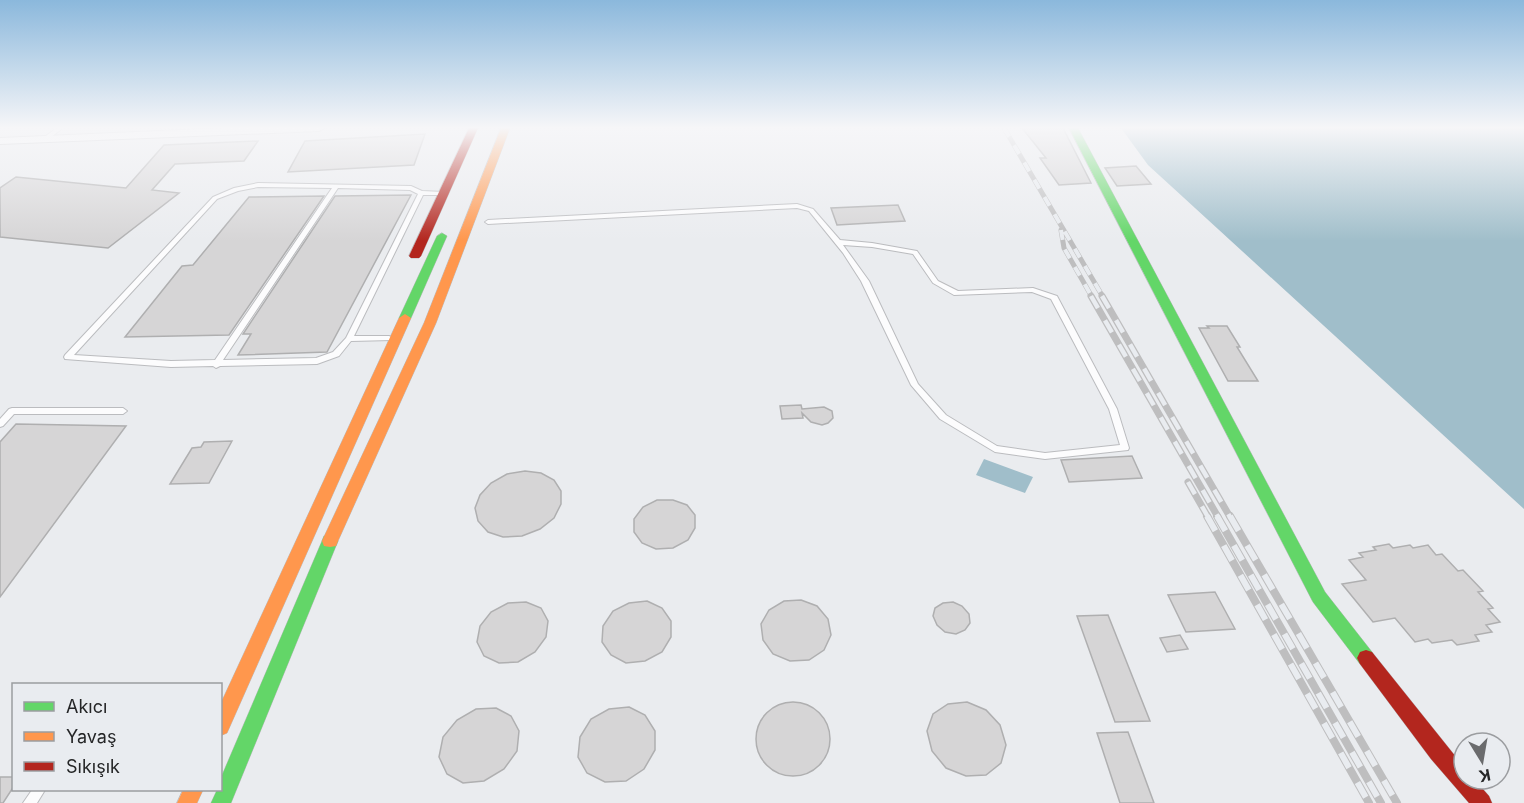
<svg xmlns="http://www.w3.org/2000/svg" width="1524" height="803" font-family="Inter,sans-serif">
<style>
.water{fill:#a0beca}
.building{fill:#d6d5d6;stroke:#afafb0;stroke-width:1.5}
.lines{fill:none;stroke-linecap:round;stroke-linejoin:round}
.lane-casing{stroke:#bbbcbf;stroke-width:2}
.street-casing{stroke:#bbbcbf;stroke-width:2}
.fast-casing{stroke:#bbbcbf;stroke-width:1}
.slow-casing{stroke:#bbbcbf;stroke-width:1}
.jam-casing{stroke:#bbbcbf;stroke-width:1}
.lane{fill:#fcfcfd;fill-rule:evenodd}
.street{fill:#fcfcfd;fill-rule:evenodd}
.fast{fill:#63d668;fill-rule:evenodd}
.slow{fill:#ff974d;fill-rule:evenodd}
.jam{fill:#b3261e;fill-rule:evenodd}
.rail-far2-casing{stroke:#bebebf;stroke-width:5}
.rail-far1-casing{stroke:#bebebf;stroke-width:7}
.rail-casing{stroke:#bebebf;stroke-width:8}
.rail-far2{stroke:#e9ecf0;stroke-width:4;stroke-dasharray:10;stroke-linecap:butt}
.rail-far1{stroke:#e9ecf0;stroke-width:4.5;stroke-dasharray:14;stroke-linecap:butt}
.rail{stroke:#e9ecf0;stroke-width:6;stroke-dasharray:17;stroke-linecap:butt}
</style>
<rect width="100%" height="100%" fill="#eaecef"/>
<path class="water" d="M1121,128h403v381l-376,-344z
M984,459l49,18 -8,16 -49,-18z"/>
<path class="building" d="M1022,128h41l28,55 -32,2 -19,-27h6z
M425,134l-11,31 -126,7 17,-31z
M258,141l-14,20 -69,3 -23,26 27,3 -71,55 -108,-11v-49l16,-11 110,11 38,-43z
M1136,166l15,18 -34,2 -12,-18z
M411,195l-84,157 -89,3 13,-21h-8l92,-138z
M324,196l-95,139 -104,2 57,-71 11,-1 56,-68z
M898,205l7,16 -68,4 -6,-17z
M1207,326h20l13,21h-3l21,34h-30l-29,-53h10z
M801,405l1,4 22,-2 8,4 1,7 -5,5 -6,2 -11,-3 -9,-9 1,5 -21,1 -2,-13z
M16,424l110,2 -126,171v-155z
M232,441l-23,42 -39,1 22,-36 9,-1 3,-5z
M1132,456l10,22 -73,4 -8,-22z
M525,471l16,2 13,7 7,11v13l-7,14 -14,11 -18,7 -19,1 -15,-5 -10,-11 -3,-13 5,-13 11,-12 16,-9z
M657,500h16l14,5 8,10v13l-7,12 -15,8 -17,1 -14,-6 -8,-11v-13l9,-12z
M1389,544l4,4 17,-3 3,3 15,-3 8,10 6,-1 16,17 5,-1 20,21 -5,1 15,16 -5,1 12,13 -14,3 6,7 -17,3 4,6 -22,4 -5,-5 -20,3 -4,-4 -13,3 -20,-24 -22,4 -31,-38 24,-4 -17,-20 14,-3 -4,-4 17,-3 -3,-3z
M1215,592l20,37 -49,3 -18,-37z
M801,600l16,6 11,13 3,16 -7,15 -15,10 -19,1 -17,-7 -10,-14 -2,-16 8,-14 15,-9z
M647,601l15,7 9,13v16l-9,15 -17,9 -19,2 -15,-8 -9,-13 1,-16 10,-15 16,-8z
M526,602l15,6 7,13 -2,16 -11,15 -17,10 -19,1 -15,-7 -7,-14 3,-16 11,-14 17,-9z
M953,602l9,4 7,8 1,9 -5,7 -9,4 -11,-2 -8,-7 -4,-9 2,-8 8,-5z
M1108,615l42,106 -35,1 -38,-106z
M1180,635l8,14 -21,3 -7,-14z
M756 739a37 37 0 1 1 74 0a37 37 0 1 1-74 0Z
M967,702l19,8 14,15 6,20 -5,18 -15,12 -20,1 -20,-8 -14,-17 -5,-20 6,-17 15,-10z
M629,707l16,8 10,16v19l-11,19 -18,12 -21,1 -18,-9 -9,-16 2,-20 11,-18 18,-10z
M496,708l15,8 8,15 -2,20 -13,18 -20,12 -21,2 -16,-9 -8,-17 4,-20 14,-17 19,-11z
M1128,732l26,71h-34l-23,-70z
M0,777h14v9l-11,17h-3z"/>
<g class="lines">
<defs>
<path id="lane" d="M57,128h6l-16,12h-4v-2z
M258,183l153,3 11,5 22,1v2l-2,1h-19l-69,141h35l4,2 -1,2 -41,1 -12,15 -22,8 -97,2 -4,2 -3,-2 -42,1 -106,-8 -1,-2 1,-2 148,-158 21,-9zM258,187l74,1 -117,172 -44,1 -97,-6 143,-156 21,-8zM338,188l72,2 8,4 -72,144 -13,14 -17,6 -93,2z
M797,204l16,5 27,31 32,3 45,8 21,30 20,10 75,-3 24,8 60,113 12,39 -1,2 -83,9 -50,-7 -55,-33 -29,-34 -50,-104 -18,-28 -34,-42 -12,-3 -309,16 -3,-2 3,-2zM843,245l29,2 41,7 20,29 21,12 78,-3 19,7 58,110 11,36 -75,8 -48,-7 -51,-31 -28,-31 -49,-103z
M12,408h111l4,3 -4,3h-109l-11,12 -3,1v-8l9,-10z
M32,790h13l-8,13h-14z"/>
<path id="street" d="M226,128h98l-5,3 -319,13v-6z"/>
<path id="fast" d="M1069,128h9l247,464 47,60 3,6 -3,6 -6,2 -6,-2 -47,-62z
M442,233l5,3 -36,82 -6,4 -4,-1 -2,-3 38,-82z
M330,535l6,1 2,5 -107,262h-20l6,-13h3v-10l102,-239 2,-5z"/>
<path id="slow" d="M501,128h9l-74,195 -98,218 -2,5 -6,1 -6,-1 -2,-5 102,-218z
M405,314l6,4 -184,415 -7,3v-31l179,-387z
M183,790h20l-6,13h-20z"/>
<path id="jam" d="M469,128h9l-57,128 -2,2h-8l-2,-2z
M1366,650l6,2 92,115v12h10l15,17 3,7h-23l-38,-44 -71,-95 -3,-6 3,-6z"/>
</defs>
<use href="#lane" class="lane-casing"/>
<use href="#street" class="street-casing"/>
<use href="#fast" class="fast-casing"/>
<use href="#slow" class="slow-casing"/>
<use href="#jam" class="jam-casing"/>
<use href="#lane" class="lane"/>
<use href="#street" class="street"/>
<use href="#fast" class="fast"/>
<use href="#slow" class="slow"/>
<use href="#jam" class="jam"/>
<defs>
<path id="rail-far2" d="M1004,128l99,169
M1061,230l3,18 28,49"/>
<path id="rail-far1" d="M1091,296l127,221
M1102,296l128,221
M1188,482l20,35"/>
<path id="rail" d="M1207,516l162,287
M1217,516l164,287
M1230,516l167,287"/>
</defs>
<use href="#rail-far2" class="rail-far2-casing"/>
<use href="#rail-far1" class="rail-far1-casing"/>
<use href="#rail" class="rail-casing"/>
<use href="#rail-far2" class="rail-far2"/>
<use href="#rail-far1" class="rail-far1"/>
<use href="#rail" class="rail"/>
</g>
<linearGradient id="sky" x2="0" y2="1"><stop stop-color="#8bb8dc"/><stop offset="0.53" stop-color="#f6f6f8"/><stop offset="1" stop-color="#f6f6f8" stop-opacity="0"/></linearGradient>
<rect width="1524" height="241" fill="url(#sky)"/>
<rect x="12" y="683" width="210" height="108" fill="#e9ecf0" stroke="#9b9da0" stroke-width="1.5"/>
<rect x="24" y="702" width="30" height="9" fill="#63d668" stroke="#9b9da0" stroke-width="1.5"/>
<text x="66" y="713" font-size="18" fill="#252627">Akıcı</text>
<rect x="24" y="732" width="30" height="9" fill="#ff974d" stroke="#9b9da0" stroke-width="1.5"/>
<text x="66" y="743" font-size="18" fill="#252627">Yavaş</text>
<rect x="24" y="762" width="30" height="9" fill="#b3261e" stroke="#9b9da0" stroke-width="1.5"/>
<text x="66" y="773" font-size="18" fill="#252627">Sıkışık</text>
<g transform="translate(1482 761) rotate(169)"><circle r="28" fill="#e9ecf0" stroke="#9b9da0" stroke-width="1.5"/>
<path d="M0-4.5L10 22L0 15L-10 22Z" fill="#6a6b6d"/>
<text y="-9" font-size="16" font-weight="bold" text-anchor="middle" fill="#252627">K</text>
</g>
</svg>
